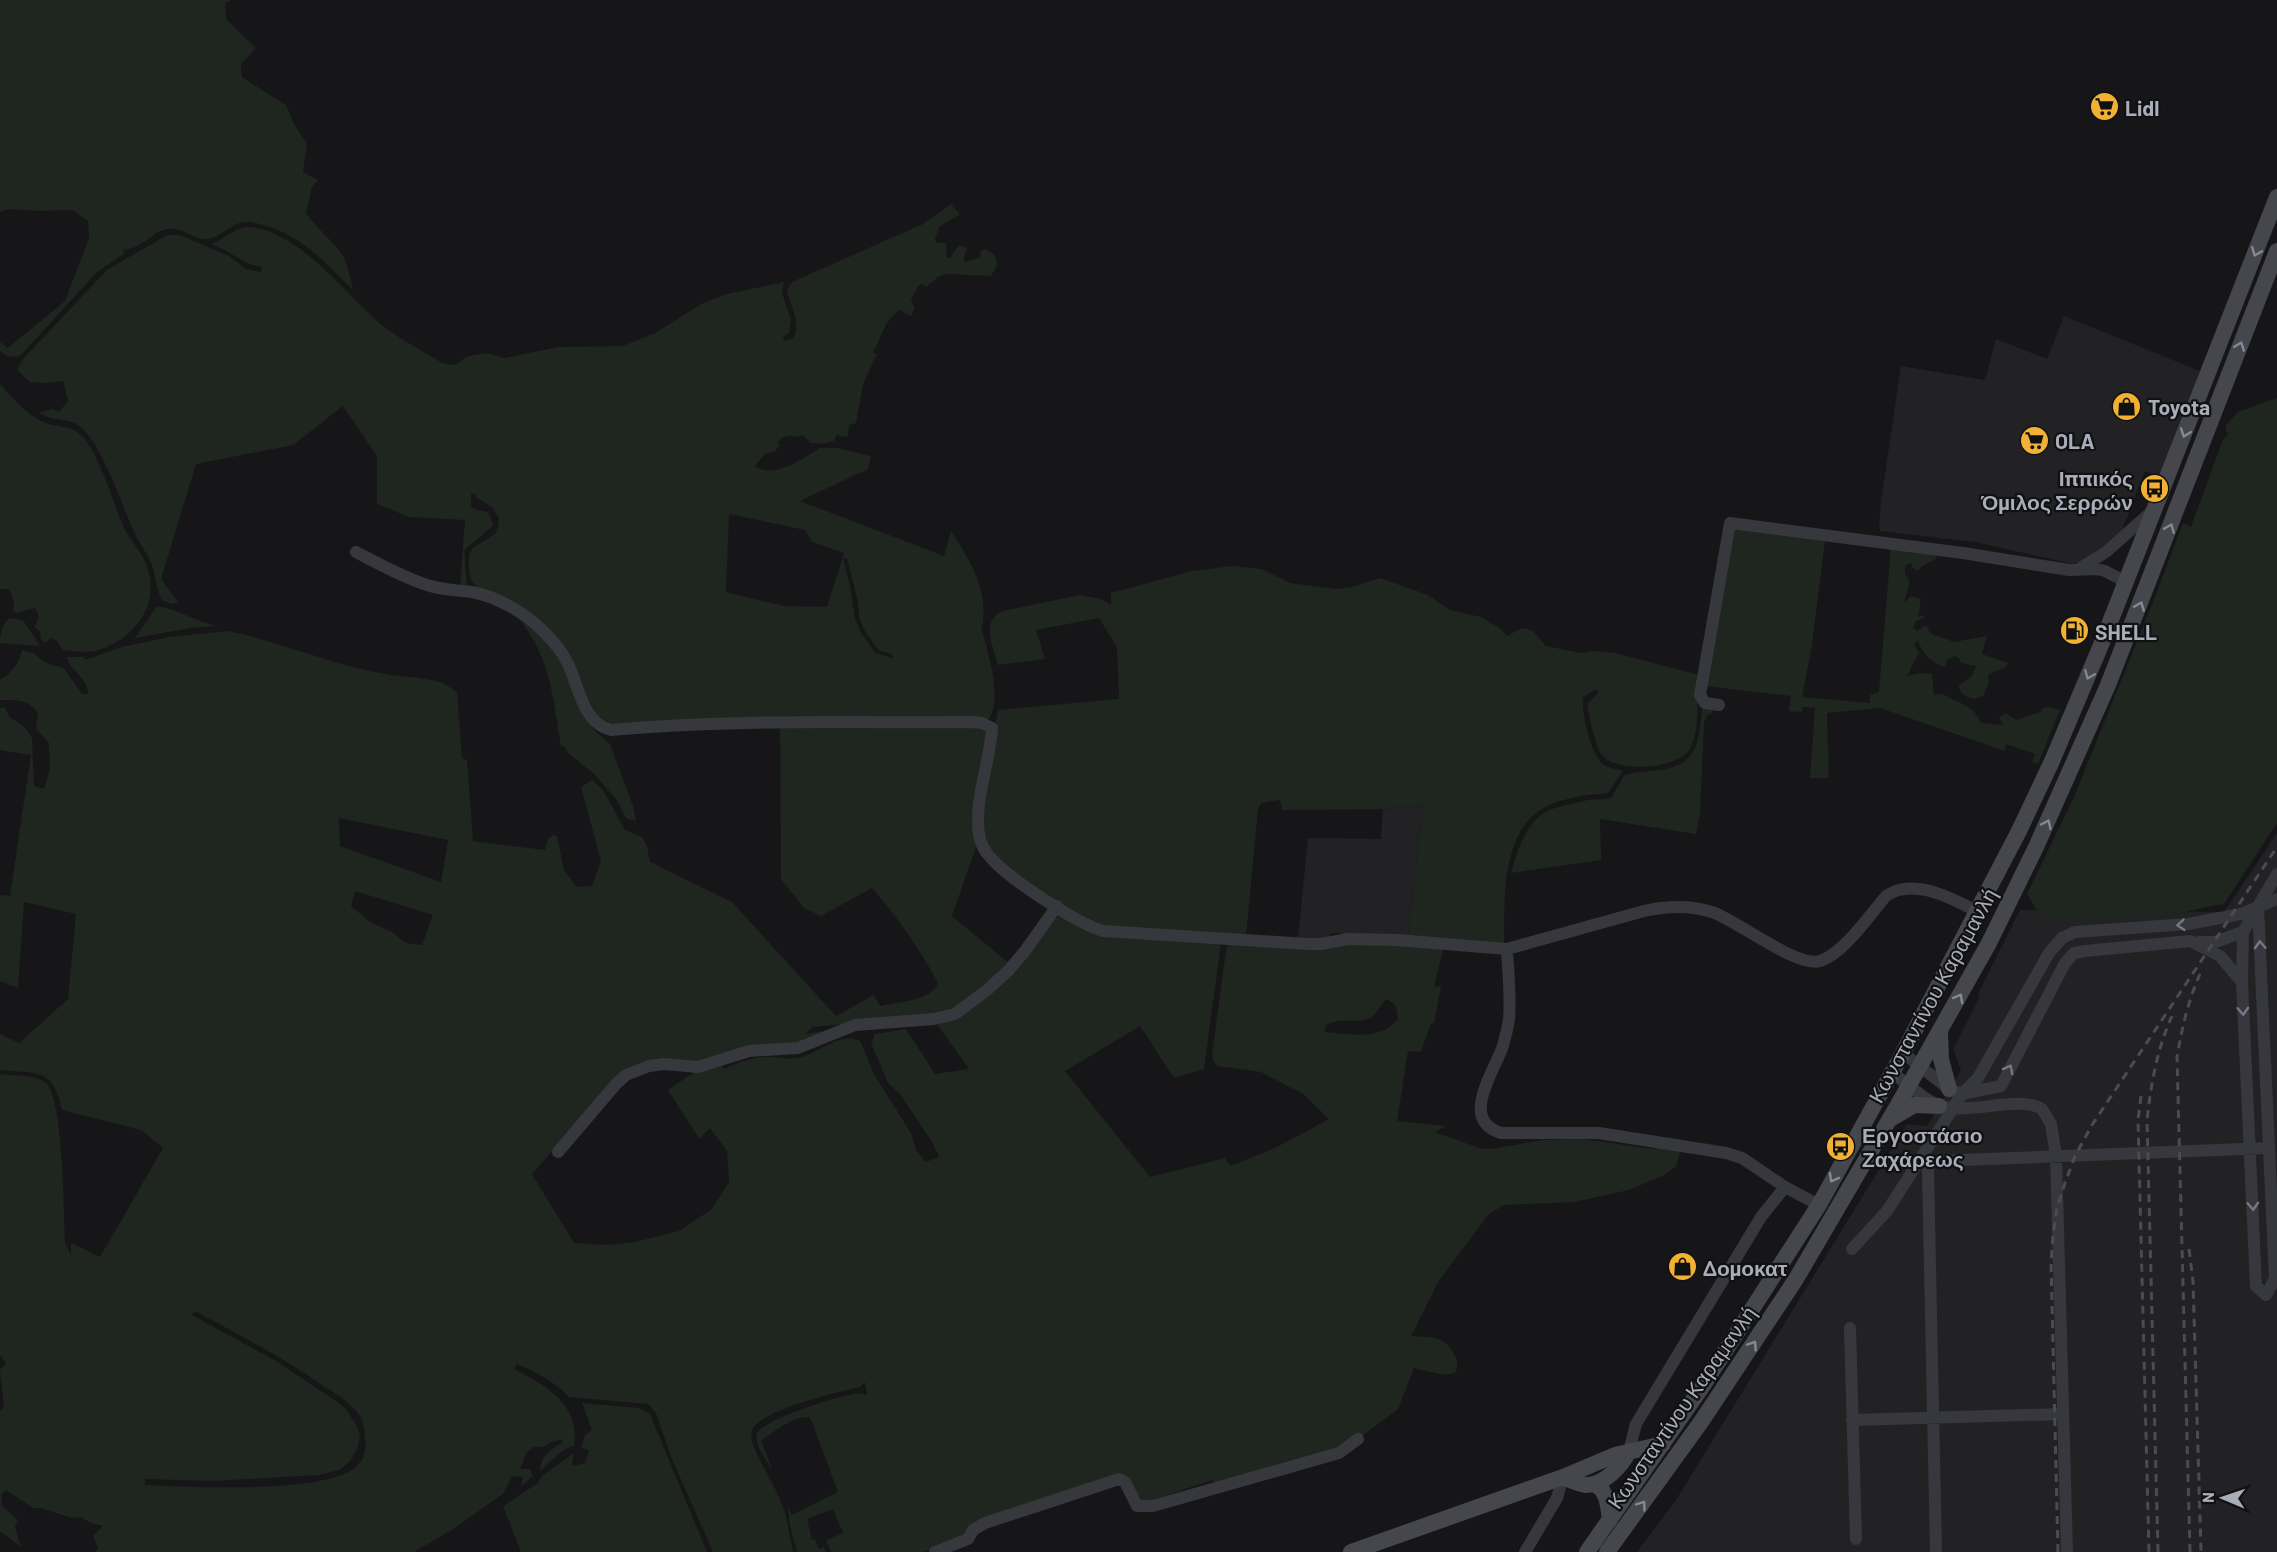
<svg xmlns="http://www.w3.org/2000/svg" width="2277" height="1552" font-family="Barlow,sans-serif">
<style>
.built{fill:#222225}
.green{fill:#1e261f;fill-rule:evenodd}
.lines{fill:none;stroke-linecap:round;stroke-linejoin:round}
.street{stroke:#37383d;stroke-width:12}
.secondary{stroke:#45474d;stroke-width:16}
.rail{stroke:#4a4c52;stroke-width:3;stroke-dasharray:8 6;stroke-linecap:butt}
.oneway{stroke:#858993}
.oneway2{stroke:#757881}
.labels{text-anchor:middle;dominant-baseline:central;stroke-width:4.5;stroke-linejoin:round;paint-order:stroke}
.poi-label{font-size:21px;font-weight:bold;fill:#a8adb8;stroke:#111113;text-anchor:start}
.street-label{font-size:21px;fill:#a8adb8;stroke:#111113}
</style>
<rect width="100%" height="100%" fill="#161618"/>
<path class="built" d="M2064,316l136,55 -37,95 -5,10 -13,-5 -24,62 -41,30 -7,1 -98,-22 -95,-11 -1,-6 2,-24 20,-135 84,14 11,-41 51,20z
M1423,805l-15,132 -76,-4 -7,6 -27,-1 10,-100 73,1 2,-30z
M2277,833v719h-640l39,-52 231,-376 20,2 34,-56 -8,-21 27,-53 -2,-2 42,-84 204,2z"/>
<path class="green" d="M0,0h231l-6,3 1,16 30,29 -15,16 1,13 44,28 8,19 13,20 -4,28 15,8 -6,7 -6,26c10,15 25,26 35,40 7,10 9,25 12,37 -29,-28 -53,-57 -94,-66 -4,-1 -9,-3 -13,-2 -16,0 -27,19 -43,17 -12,-2 -22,-12 -35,-10 -17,2 -23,19 -45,21l2,3 -28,19 -75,82 -5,3 -10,-1 -7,-5v-9l8,6 57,-47 24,-63 -1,-17 -16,-11 -32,1 -31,-2 -9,3z
M953,203l-1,3 7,6v3l-20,12 -4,12 2,4h9l1,14 3,1 8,-12h6l3,3 -4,11 4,2 13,-5 1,-6 3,-2 11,6 2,11 -6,10 -45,-2 -7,2 -13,11 -3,-3 -5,2 -7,14 4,8 -4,8 -11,-6c-15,9 -18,26 -26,40l-1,3 4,1 -14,30 -7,39 -7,2 -1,11 -7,1 -4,-3 -3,7 -11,3 -13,-1 -7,-8 -8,2c-7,-3 -12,0 -18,5l3,2c-3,7 -8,9 -15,10l-10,12c20,14 48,-8 65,-18h18l33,8 -3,13 -68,32 144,55 7,-25c19,30 36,55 32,92l-2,4c6,22 23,74 7,93l-378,5 -16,-9 -27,-60 -60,-54 -31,-15 -4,-6 -3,-8v-18l4,-7 22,-14 3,-7 1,-8 -6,-11 -17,-11 -1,-3h-4v12l3,3 14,3 5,11 -1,4 -27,22c-1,14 2,26 2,39l-7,1 5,-69 -56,-3 -32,-13v-48l-34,-50 -50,39 -97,19 -35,115 17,23 -7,2 -9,-4c-6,-12 -6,-23 -10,-35 -5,-12 -13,-22 -18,-33 -12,-26 -33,-92 -56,-107 -10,-7 -24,-3 -39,-12l13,-4 7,3 9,-11 -5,-20 -16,2 -17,-1 -13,-12 6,-11 84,-89 60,-35h13l49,21 17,13 15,3 1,-5c-21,-3 -32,-17 -51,-23 12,-4 25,-17 37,-17 50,2 99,69 135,99 18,14 40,25 59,37l13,2 13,-9 18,-3 18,5 54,-11 65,-1 32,-13 46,-29 26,-10 57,-12 -2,11 9,26 -2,14 -6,4 1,4 9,-2c9,-17 -3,-33 -6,-49l5,-8 131,-58zM729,514l76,16 7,12 32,11 -17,54 -43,-1 -58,-14zM843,558h4l11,44 1,15 4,11 15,22 14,4 1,4 -17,-5 -15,-20 -6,-14 -5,-34z
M0,384c12,13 25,29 41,37 14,7 30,3 42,16 16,19 29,60 38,84 7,18 24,33 28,52 9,37 -19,69 -54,78 -11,2 -22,0 -32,-1l-7,-10 -6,-2 -4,5 -5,-3 -1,-9 -6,-4c5,-6 6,-11 1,-19l-19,5 -3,-3 1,-8 -5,-13h-9z
M2277,398v425l-53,81c-30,4 -60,17 -91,11 -14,8 -31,0 -47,0 -15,1 -29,5 -44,4l-15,-25 47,-97 77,-190 32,-84 8,4 32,-88 6,-5 -3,-3v-6l12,-13z
M1735,530l90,11 -14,110 -9,46 68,6v-8l9,-3 12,-146 46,7 -1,6 -14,7 -4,5 -5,-3 -2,-5 -6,3v7l5,9 -6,21 7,-7 10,3 -3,18 5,-2 2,3 -9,3 -3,7 4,3 9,-6 4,8 24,9 33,-6 -5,18 26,9 -2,4 -18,8 1,7 -6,14 -9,3c-7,-3 -15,-4 -15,-14l13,-9 4,-10 -15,-3 -2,-5 -5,-2 -7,4 -2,7c-14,-4 -23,-13 -27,-27l-4,4 5,9 -12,23 13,-3 12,1 2,21 9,-1c15,10 30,9 38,29l22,2 -4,-8 7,-4 10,7 24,-8 3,-4 5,-1 12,3 -22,54 -6,-2 3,-8 -29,-10 -1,7 -125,-43 -53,5 2,65h-19l5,-70 -12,-1 -1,5 -13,-1 2,-15 -86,-10 27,-155z
M1232,566l29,3 29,14 46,6 16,-2 28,-9 48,17 22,15 31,7 20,12 6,7 15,-8 11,3 13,15 35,7 12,-2 22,2 84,22c-3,24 2,52 -9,74 -12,20 -69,24 -86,8 -9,-8 -13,-36 -16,-48v-6l10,-10 -1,-4 -14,8c-2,16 8,59 21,68 5,3 13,4 19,6l-15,22c-4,1 -8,1 -13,1 -16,2 -39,6 -53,15 -42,25 -37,94 -38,136l-96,-8 15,-132 -40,4 -101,1 -2,-10 -19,3 -3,7 -12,126 -145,-10 -31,-15 -65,-45 -20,-22 -4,-31 17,-103 121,-11 -2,-52 -18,-29 -63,12 9,29 -47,6c-5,-19 -18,-44 5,-54l77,-16 21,4 10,6v-12l81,-22z
M157,606c20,3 38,15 59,20l-25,2 -56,10z
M10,618l13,2 17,26 -40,-3c0,-6 2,-20 10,-25z
M520,620l18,10 24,26 23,61 10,14 15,13 23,62 3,15 -10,-3 -9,-18 -23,-26 -27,-22 -3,-6h-3c-8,-48 -10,-86 -41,-126z
M228,631c55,11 108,36 164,44 20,3 51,2 65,18l5,65 5,2 6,81 72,9 3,-11 5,-4 4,1 7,34 13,17 15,-1 9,-25 -20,-74 11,-7 11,10 22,40 17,7 5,9 3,16 82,40 104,114 38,-21 6,11c16,-4 52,-5 58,-23 -19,-35 -40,-65 -66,-95l-51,28 -17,-8 -23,-29 -1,-153 33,2 161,-3 7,1 7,8 -12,83 2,24 -26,75 58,48 -26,25 -35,25 -136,13 -8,7 31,-5 -35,16 -40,2 -57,15h-57l-10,3 -24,17 -81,92 42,69 33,2 28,-3 44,-11 33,-22 17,-27 -2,-31 -17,-23 -11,11 -31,-49 25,-17 -2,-4 17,-2 12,-5 4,7c13,-6 31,-13 46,-12 9,0 18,3 28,1 20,-4 40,-26 62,-17l15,35 36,57 5,17 10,12 13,-5 -7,-15 -32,-48 -12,-11 -17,-40 4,-9 31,-5 29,45 34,-5 -34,-48c35,-5 66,-34 88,-60 11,-14 19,-43 39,-45l42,19 115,6 2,2 -17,126 -30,9 -34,-52 -75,45 85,106 75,-19 5,8 45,-18 54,-29 -26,-25 -42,-22 -44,-6 -4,-5 -1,-7 14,-103 3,-8 89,6 19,-4 23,-2 84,4 -10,39 7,1 -7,36h-3l-10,29 -13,-1 -11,70 49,5 -11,6 47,17h9l52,-9 40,-1 70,10 16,-2 12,1 -5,18 -12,9 -35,15 -55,12 -70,3 -15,9 -51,68 -27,54c20,2 32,-2 43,18 4,6 4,13 1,19l-11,2 -30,-7 -16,41 -53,40 -31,15 -3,-7 -96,30 -3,-7 -73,25 -17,-31 -9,1 -133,47 -14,12 -42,18h-93l-5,-12 17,-7 -10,-24 -26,10 5,21 3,-1 4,10 5,-2 2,5h-29l-7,-26 -2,-18 4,7 46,-23 -26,-70 -3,-5c-17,-1 -35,15 -48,24l12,30c-5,-9 -19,-25 -16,-37 3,-14 82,-38 97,-40 5,-1 8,0 13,1l-2,-13 -5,5c-21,5 -102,23 -108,44 -3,10 5,23 9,31 7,15 17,30 22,45 5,14 7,30 10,45h-80l-42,-95 -15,-44 -8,-9 -79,-7c-15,-16 -33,-25 -52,-33l-3,5c30,15 67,36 60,76l-12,6 -22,20c1,-16 10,-21 23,-29l-2,-2 -8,1 -10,6h-9l-7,5 -7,17h10l3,7 -12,10 2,-9 -11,-1 -9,18 -53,37 -36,21h-319l3,-4 -5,-12 10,-10 -12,-3 -10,-6 -9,1 -31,-10h-8l-27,-18 -5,5 1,11 16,14 -3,6 6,21 -21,-16v-120l3,-3c2,-10 -3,-25 -3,-38l6,-7 -6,-8v-281c13,2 35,0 46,9 17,14 18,133 19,160l6,12v-12l29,14 63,-109 -22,-18 -79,-20c-9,-43 -24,-36 -62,-40v-36l19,9 49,-44 8,-85 -52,-12 -6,86 -18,-7v-86l10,1 21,-141 -31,-5v-42l5,-1 4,10 15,9 8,12 2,48 10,3 6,-20 -1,-26 -13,-14 2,-16c-9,-14 -23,-13 -38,-13v-20c12,-7 19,-17 22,-30l11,3 13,10 18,5 18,26h7c-4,-20 -20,-24 -22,-37h17l1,3 37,-13 47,-10zM339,818l109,22 -7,42 -101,-36zM355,891l78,24 -11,30 -16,-2 -14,-11 -22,-10 -19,-16zM1386,999c10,4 11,9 12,20 -19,22 -46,15 -73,13l1,-7c15,-9 37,1 48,-10 5,-5 7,-11 12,-16zM195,1311c44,24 89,47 130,76 13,8 26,16 35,29 4,6 4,15 5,22 2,13 -1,23 -12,31 -36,25 -163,18 -208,16v-6l68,2 106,-6 20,-5 11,-9 8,-13 2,-13 -4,-10 -10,-16 -10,-8 -60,-40 -84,-46z
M1703,703l9,4 1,6 -6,2 -3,8 -4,90 -4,21 -96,-15 1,41 -90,13c6,-22 16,-54 39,-63 12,-5 26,-7 38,-10 8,-1 16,0 23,-2l13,-22 4,-2c10,-3 21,-2 32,-4 42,-6 38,-33 43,-67z
M582,1403l56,5 12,6 57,138h-186l-18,-46 35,-23 4,-7 32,-23 -2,13 13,-3 4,-13 -8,-2 4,-13 7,-5z"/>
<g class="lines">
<path class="street" d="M356,552c23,12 46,25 71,33 14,5 30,5 45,7 26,5 53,21 71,39 8,8 18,19 23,29 13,23 15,63 45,70 120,-11 241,-7 361,-8l10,1 10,5c-2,35 -18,71 -13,106 1,9 6,18 12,24 18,21 87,66 112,73l205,13h13l27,-5 49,1 110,9 137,-38c22,-5 46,-6 68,1 26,9 85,56 108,49 23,-7 50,-46 66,-65 26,-19 66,2 90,15
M2082,567l24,-15 44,-39
M1719,705l-14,-2 -5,-8 30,-172 233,30 106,17 27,-1 9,2 21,11
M2258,907l17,372 -9,16 -10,-9 -14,-304 1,-50 34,-58
M2198,942h17l28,-10
M1507,949c1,23 4,47 2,70 -1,9 -4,18 -6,27 -9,26 -44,74 -2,87h98l127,20 16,5 43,29 34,18
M1903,1053l46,36 13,5 39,-8 64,-123 9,-10 11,-2 105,-10 30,15 22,26
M1892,1072c13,10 34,30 49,34 28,9 79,-11 101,3l9,15 5,32 11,396
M558,1152l58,-68 10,-9 23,-9 15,-2 34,3 51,-16 49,-3 57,-23 79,-6 21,-5 32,-24 21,-19 17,-20 32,-45
M1852,1249l35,-38 75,-117 16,-16 71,-125 13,-15 13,-6 113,-8 53,-10 36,-15
M1850,1328l6,211
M1852,1420l211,-6
M1629,1451l7,-27 125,-207 24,-30
M935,1552l33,-13 5,-9 12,-7 131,-43 3,-1 6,3 12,24h16l186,-53 19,-14
M1525,1552l32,-54 6,-21
M1936,1552l-8,-380 1,-8 6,-3 334,-13"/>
<path class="secondary" d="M1940,1031l1,28 8,30
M1892,1118l22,-13 25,1
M1563,1477c7,3 15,7 23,8 18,0 35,-18 43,-34
M1593,1484c15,5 15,22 17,36
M1351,1552l212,-75 52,-22 48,-11
M1587,1552l115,-165 117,-182 84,-152 116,-222 33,-70 49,-116 176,-448
M1607,1552l94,-130 95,-143 103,-176 90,-160 47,-96 72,-162 169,-434"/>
<path class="rail" d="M2141,1096l-3,24 11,432
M2189,1249l4,32 8,271
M2058,1552l-7,-290 2,-27 4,-27 8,-25 10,-27 17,-31 185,-278
M2158,1552l-11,-432c4,-36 10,-71 25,-104
M2190,1552l-13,-495c5,-29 11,-56 23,-83"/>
</g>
<defs><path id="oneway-chevron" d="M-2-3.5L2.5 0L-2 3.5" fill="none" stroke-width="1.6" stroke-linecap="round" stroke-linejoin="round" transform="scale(1.5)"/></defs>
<g class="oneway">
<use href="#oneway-chevron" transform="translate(2256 252) rotate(112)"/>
<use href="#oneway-chevron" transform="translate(2240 346) rotate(-69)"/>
<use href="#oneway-chevron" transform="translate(2185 433) rotate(110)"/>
<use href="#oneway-chevron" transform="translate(2170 528) rotate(-68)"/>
<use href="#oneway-chevron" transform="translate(2140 606) rotate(-68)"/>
<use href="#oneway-chevron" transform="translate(2089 675) rotate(112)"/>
<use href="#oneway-chevron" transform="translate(2047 824) rotate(-65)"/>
<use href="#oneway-chevron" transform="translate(1959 998) rotate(-61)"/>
<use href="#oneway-chevron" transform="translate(1833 1178) rotate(119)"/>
<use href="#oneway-chevron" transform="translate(1753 1345) rotate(-56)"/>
<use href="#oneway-chevron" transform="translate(1642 1505) rotate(-54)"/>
</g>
<g class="oneway2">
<use href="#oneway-chevron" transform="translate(2181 925) rotate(175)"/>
<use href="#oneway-chevron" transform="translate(2260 945) rotate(-93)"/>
<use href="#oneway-chevron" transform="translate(2243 1011) rotate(87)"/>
<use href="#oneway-chevron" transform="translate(2009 1069) rotate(-62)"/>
<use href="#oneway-chevron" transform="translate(2253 1206) rotate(87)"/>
</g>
<defs>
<symbol id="supermarket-disc" viewBox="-11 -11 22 22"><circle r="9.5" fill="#f2b134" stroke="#111113"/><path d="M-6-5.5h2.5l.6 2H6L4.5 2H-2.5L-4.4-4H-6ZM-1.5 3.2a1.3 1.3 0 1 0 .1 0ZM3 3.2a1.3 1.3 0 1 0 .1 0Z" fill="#111"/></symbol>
<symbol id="shop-disc" viewBox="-11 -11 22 22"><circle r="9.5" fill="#f2b134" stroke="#111113"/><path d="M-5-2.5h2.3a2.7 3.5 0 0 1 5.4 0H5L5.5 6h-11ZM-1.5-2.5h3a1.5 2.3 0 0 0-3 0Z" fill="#111"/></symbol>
<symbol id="bus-disc" viewBox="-11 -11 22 22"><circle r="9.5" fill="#f2b134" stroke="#111113"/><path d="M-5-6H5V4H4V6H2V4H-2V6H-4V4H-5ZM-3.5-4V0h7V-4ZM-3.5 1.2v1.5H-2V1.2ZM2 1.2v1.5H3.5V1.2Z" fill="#111"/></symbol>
<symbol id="fuel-disc" viewBox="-11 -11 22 22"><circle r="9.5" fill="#f2b134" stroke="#111113"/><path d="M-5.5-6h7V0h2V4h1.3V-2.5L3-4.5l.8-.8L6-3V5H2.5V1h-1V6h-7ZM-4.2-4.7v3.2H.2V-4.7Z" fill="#111"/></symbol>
</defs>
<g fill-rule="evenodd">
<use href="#supermarket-disc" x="2088" y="90" width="33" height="33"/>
<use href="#shop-disc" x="2110" y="390" width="33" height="33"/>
<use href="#supermarket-disc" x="2018" y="424" width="33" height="33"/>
<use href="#bus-disc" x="2138" y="472" width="33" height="33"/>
<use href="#fuel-disc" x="2058" y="614" width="33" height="33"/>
<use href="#bus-disc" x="1824" y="1130" width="33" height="33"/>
<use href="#shop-disc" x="1666" y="1250" width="33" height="33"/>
</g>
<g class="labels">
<g class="poi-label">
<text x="2125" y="107">Lidl</text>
<text x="2148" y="406">Toyota</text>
<text x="2055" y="440">OLA</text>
<text x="2133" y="477" text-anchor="end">Ιππικός<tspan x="2133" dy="24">Όμιλος Σερρών</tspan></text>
<text x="2095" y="631">SHELL</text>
<text x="1862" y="1134">Εργοστάσιο<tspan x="1862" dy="24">Ζαχάρεως</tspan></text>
<text x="1703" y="1267">Δομοκατ</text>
</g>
<g class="street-label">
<text transform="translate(1932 995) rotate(-61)">Κωνσταντίνου Καραμανλή</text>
<text transform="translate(1681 1407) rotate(-55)">Κωνσταντίνου Καραμανλή</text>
</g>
</g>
<g transform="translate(2223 1498) rotate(272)" stroke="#111113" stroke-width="4.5" paint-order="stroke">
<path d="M0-4.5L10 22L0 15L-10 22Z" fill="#a8adb8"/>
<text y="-9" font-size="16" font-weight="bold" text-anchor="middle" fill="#a8adb8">N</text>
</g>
</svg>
